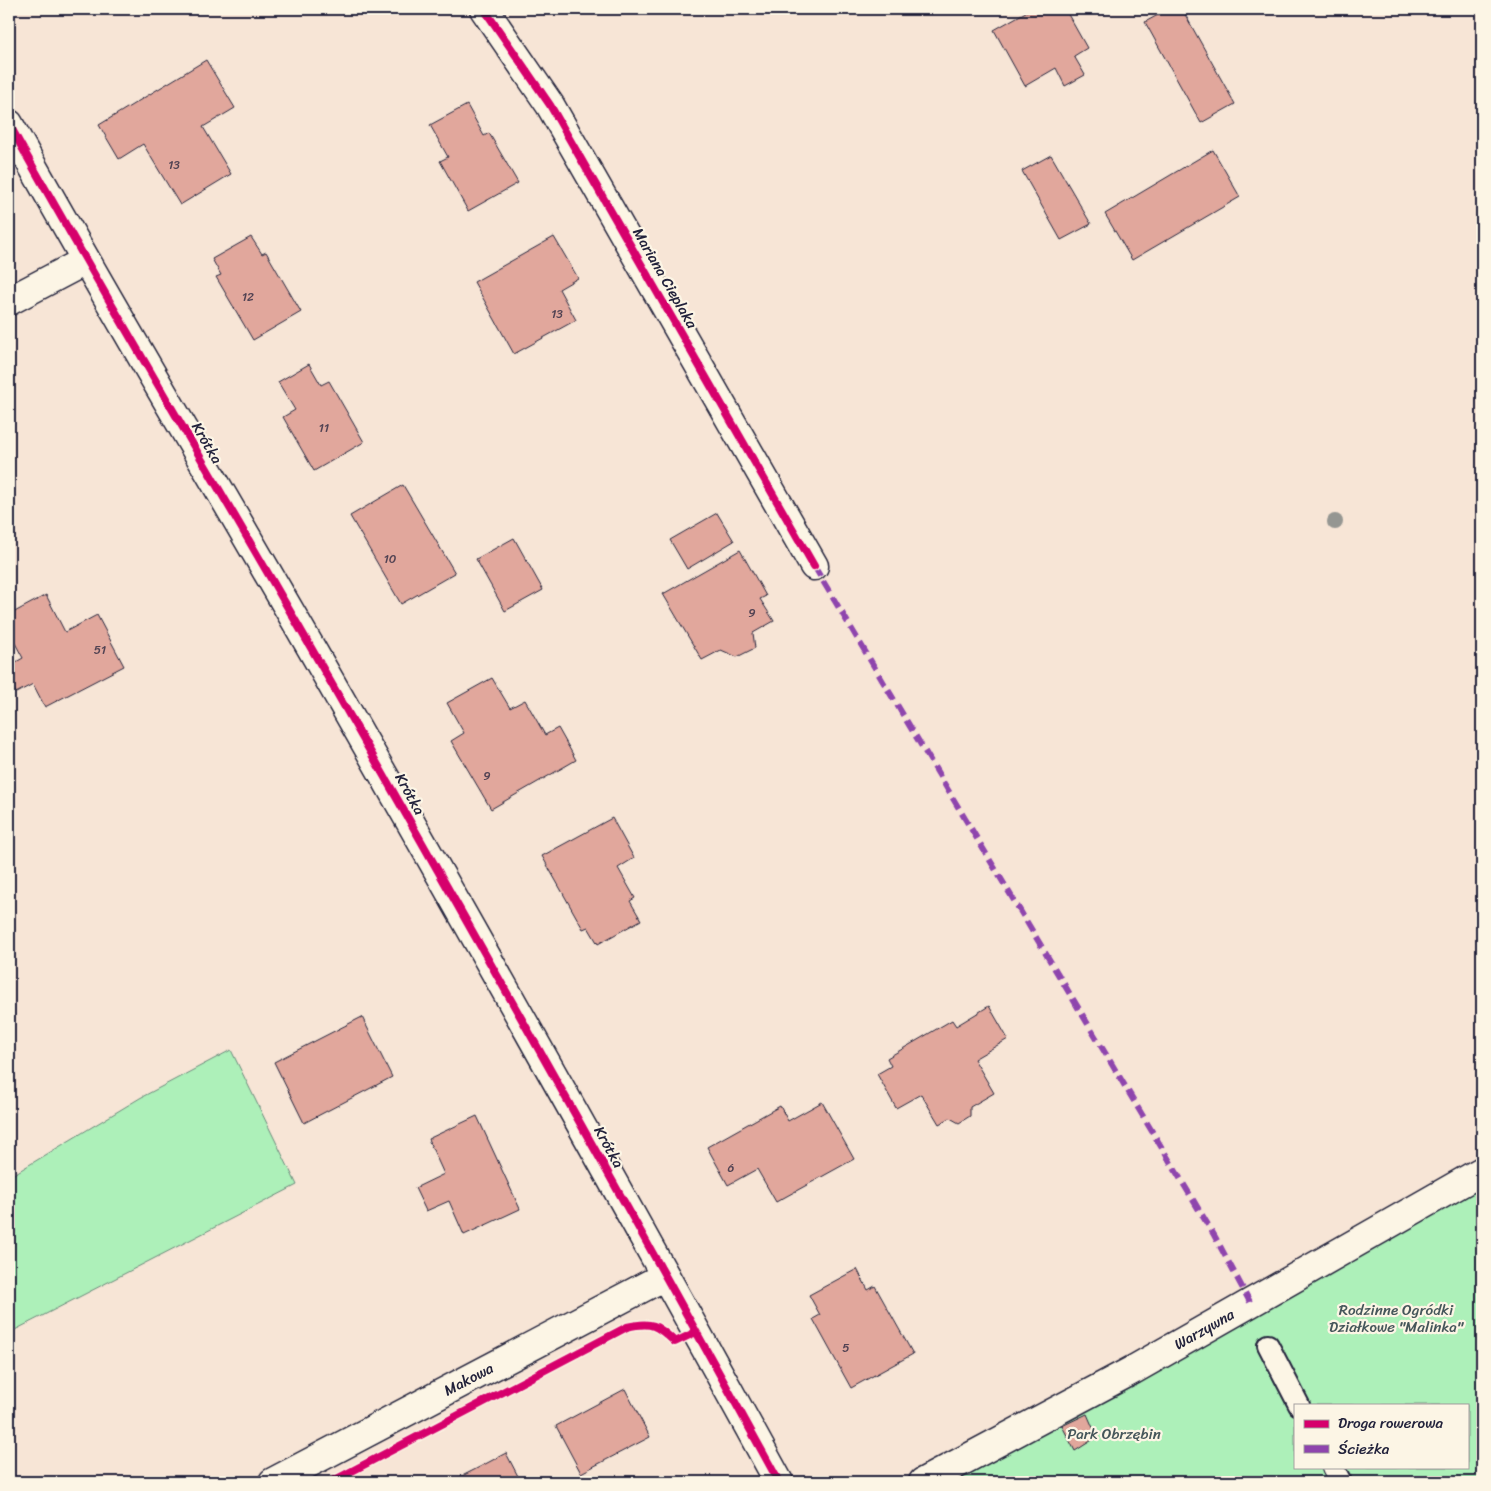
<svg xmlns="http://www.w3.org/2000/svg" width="1491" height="1491" font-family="Sriracha,sans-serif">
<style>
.green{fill:#adf0b9;stroke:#68897a;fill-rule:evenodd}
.building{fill:#e1a79c;stroke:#22223b}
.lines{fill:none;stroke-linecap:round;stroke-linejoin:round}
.service-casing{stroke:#22223b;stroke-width:24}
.minor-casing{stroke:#22223b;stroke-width:31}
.service{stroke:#fcf5e5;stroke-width:20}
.minor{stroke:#fcf5e5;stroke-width:28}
.quiet{stroke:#8e44ad;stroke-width:6;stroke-dasharray:12 6;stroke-linecap:butt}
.cycleway-casing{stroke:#fcf5e5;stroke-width:11}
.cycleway{stroke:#d6006c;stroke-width:8}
.tree{fill:#959692}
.labels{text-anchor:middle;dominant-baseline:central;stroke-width:4.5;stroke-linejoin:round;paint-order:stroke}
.number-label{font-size:12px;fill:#524353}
.street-label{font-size:15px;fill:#22223b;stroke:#fcf5e5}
.park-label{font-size:15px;fill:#45565a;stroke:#fcf5e5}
</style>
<rect width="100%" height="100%" fill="#f7e5d6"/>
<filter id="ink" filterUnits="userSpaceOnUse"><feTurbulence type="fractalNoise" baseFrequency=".02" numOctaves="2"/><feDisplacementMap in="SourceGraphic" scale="10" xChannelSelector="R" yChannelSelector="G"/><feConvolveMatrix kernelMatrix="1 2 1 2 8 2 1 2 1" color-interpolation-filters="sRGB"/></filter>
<g filter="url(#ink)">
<path class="green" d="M231,1050l66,135 -288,148v-156l131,-79z
M1482,1174v308h-559zM1295,1405h172v62h-172z"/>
<path class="building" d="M1031,9h34l22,39 -13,8 11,19 -20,11 -9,-18 -31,18 -31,-56z
M1169,9h13l53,95 -34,19 -56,-101z
M206,60l29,48 -32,19 28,47 -51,31 -37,-61 -24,15 -20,-34z
M467,105l17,31 5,-3 29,50 -50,28 -28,-50 8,-4 -18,-32z
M1213,150l27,47 -108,63 -27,-46z
M1051,155l40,69 -30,16 -39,-69z
M251,237l11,17 4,-2 35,60 -48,28 -37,-63 5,-2 -9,-16z
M554,237l24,41 -19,11 17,31 -62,34 -40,-72z
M309,364l12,21 8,-4 35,61 -50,29 -31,-54 12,-7 -17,-28z
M403,485l52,88 -54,31 -51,-88z
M717,513l17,28 -47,28 -17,-29z
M514,538l29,52 -38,21 -29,-52z
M740,550l26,46 -6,3 14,22 -21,12 2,15 -18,9 -16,-7 -19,10 -39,-66z
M46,595l19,37 32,-17 27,51 -79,41 -12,-23 -17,9 -7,-14v-13l14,-8 -14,-26v-17z
M492,678l18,30 15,-8 20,35 13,-7 18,32 -85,49 -40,-68 13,-8 -17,-30z
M612,818l22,40 -16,10 17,30 -5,3 11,19 -43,24 -10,-17 -5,2 -41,-73z
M989,1006l19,33 -34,20 20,34 -24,14v9l-11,7 -9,-5 -11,6 -18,-30 -25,14 -19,-34 14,-8 -4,-8 65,-38 4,6z
M362,1017l30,60 -88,46 -30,-61z
M822,1102l32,57 -78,43 -19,-33 -29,16 -21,-38 73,-41 8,15z
M477,1116l43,93 -56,26 -15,-34 -23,10 -11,-23 29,-14 -16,-35z
M857,1269l11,21 7,-4 38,68 -62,34 -38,-69 7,-4 -11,-20z
M625,1389l25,48 -69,36 -25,-47z
M1087,1414l10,23 -22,14 -13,-25z
M506,1453l15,29h-71l24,-12z"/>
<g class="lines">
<defs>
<path id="service" d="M1268,1345l31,60
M1333,1467l8,15"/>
<g id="minor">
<path d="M484,9l66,96 264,461"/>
<path d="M9,124c104,188 215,371 321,557 152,266 302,533 449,801"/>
<path d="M9,301l76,-40"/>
<path id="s1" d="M273,1482l392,-206"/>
<path id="s2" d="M923,1482l210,-112 349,-199"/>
</g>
</defs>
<use href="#service" class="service-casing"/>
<use href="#minor" class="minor-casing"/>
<use href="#service" class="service"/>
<use href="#minor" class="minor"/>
<path class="quiet" d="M814,566l400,669 36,67"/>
<defs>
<path id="cycleway" d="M484,9l66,96 264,461
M9,124c104,188 215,371 321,557 152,266 302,533 449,801
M331,1482l296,-155c25,-6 30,-2 48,15l21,-10"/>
</defs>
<use href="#cycleway" class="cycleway-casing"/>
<use href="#cycleway" class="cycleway"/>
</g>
<circle class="tree" cx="1335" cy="522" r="8"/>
</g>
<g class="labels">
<g class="number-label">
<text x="174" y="165">13</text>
<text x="248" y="297">12</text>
<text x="557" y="314">13</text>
<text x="324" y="428">11</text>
<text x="390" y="559">10</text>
<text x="752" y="613">9</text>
<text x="100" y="650">51</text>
<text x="487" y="776">9</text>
<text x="731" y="1168">6</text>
<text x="846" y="1348">5</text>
</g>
<g class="street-label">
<text transform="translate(665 278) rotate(60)">Mariana Cieplaka</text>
<text transform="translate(207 443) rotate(60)">Krótka</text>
<text transform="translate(410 794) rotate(61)">Krótka</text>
<text transform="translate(609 1147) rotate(61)">Krótka</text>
<text stroke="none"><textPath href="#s2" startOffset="320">Warzywna</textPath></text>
<text stroke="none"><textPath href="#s1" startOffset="221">Makowa</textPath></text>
</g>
<g class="park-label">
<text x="1396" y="1310">Rodzinne Ogródki<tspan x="1396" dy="17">Działkowe "Malinka"</tspan></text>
<text x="1114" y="1434">Park Obrzębin</text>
</g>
</g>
<rect width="1491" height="1491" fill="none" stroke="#fcf5e5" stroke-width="30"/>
<rect x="15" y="15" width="1461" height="1461" fill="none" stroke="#22223b" stroke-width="2" filter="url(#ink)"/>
<rect x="1294" y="1404" width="175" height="65" fill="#fcf5e5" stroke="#a5a1a1"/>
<rect x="1304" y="1420" width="25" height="8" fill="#d6006c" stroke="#a5a1a1"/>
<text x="1338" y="1428" font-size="15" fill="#22223b">Droga rowerowa</text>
<rect x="1304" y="1445" width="25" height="8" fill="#8e44ad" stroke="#a5a1a1"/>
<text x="1338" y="1454" font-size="15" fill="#22223b">Ścieżka</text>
</svg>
